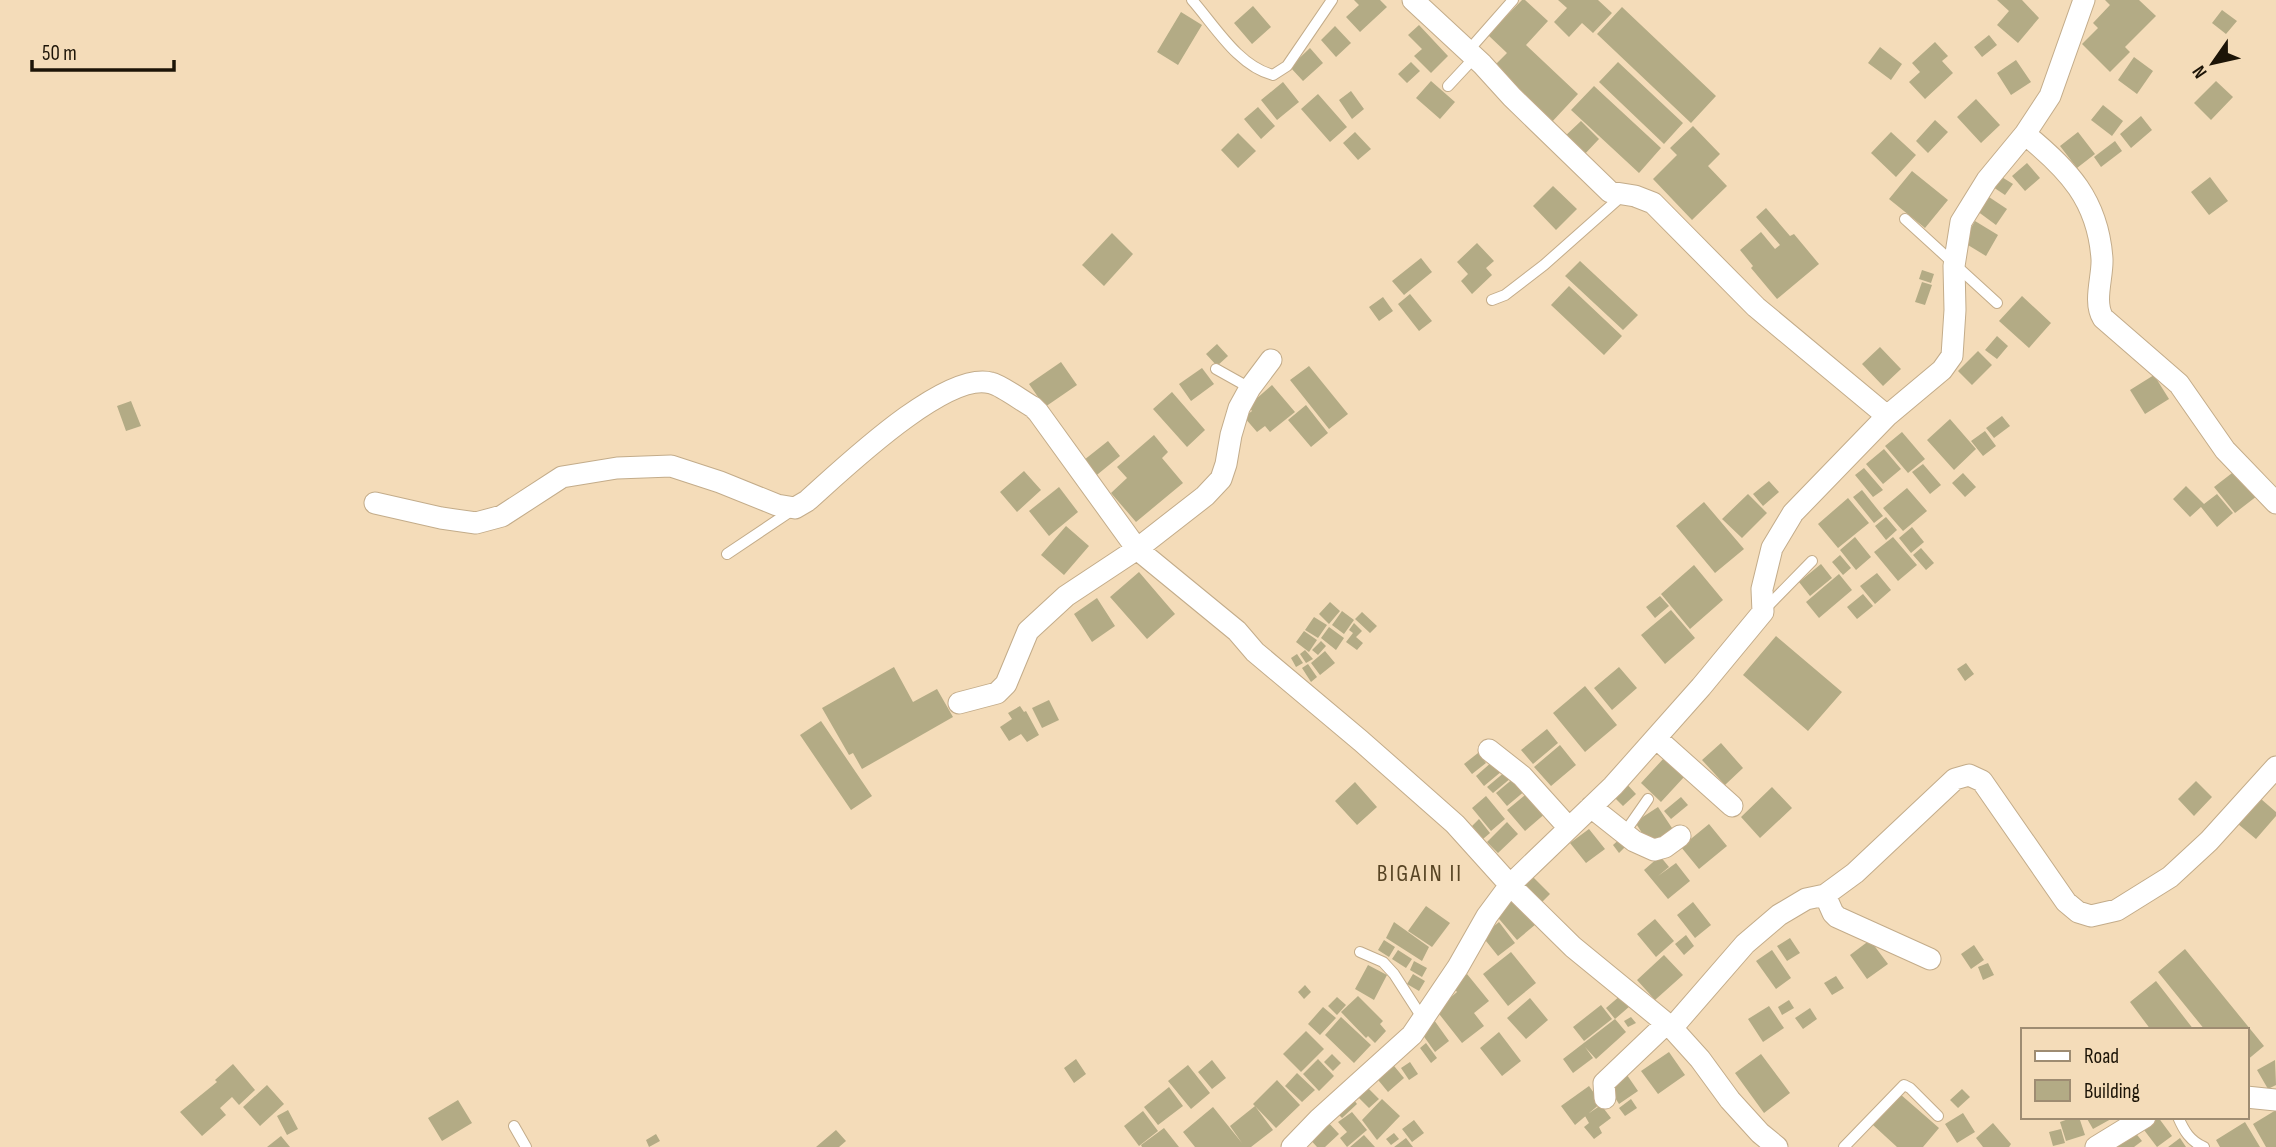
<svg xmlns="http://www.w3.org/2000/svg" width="2276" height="1147" font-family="'Sofia Sans Condensed',sans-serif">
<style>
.building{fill:#b3ab85}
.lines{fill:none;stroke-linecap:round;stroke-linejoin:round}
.service-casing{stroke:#c3ac8a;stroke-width:12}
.minor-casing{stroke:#c3ac8a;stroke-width:23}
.service{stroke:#fff;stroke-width:10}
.minor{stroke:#fff;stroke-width:21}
.labels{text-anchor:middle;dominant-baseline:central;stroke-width:6;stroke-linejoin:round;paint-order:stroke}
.quarter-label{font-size:24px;letter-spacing:2px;fill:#574424;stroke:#f4dcb9}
</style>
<rect width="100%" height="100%" fill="#f4dcb9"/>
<path class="building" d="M1354,0h26l7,7 -27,25 -14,-15 13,-12z
M1522,0h3l23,21 -22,24 52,49 -28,30 -58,-56 15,-15 -19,-18z
M1558,0h40l14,13 -19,20 -11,-10 -13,14 -15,-15 13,-14z
M1997,0h25l17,18 -21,25 -21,-18 12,-14z
M2105,0h34l17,16 -31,31 5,5 -20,20 -28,-28 16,-16 -5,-5 17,-18z
M1253,6l18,21 -19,17 -18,-21z
M1622,7l94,89 -25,27 -94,-89z
M2222,10l15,11 -11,13 -14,-11z
M1181,12l21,13 -24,40 -21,-13z
M1419,25l29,31 -17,17 -17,-17 8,-7 -14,-14z
M1335,26l16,17 -15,14 -15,-17z
M1989,35l8,10 -15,12 -8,-10z
M1935,42l13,14 -6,5 11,12 -28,26 -16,-17 11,-10 -8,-9z
M1880,47l22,17 -11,16 -23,-17z
M1310,48l13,15 -20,18 -13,-14z
M2134,57l19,14 -16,23 -19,-14z
M2016,60l15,22 -20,13 -14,-22z
M1411,62l9,9 -13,12 -9,-9z
M1618,62l65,61 -19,21 -65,-62z
M1431,81l24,21 -15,17 -24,-21z
M2216,81l17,16 -22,23 -17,-17z
M1283,82l16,20 -22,18 -16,-20z
M1594,86l67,62 -22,25 -68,-63z
M1351,91l13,18 -12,10 -13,-19z
M1318,94l29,33 -17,15 -29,-33z
M1976,99l24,26 -19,18 -24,-26z
M2103,105l20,16 -11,15 -21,-16z
M1258,107l17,19 -14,13 -17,-20z
M2141,116l11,14 -21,18 -11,-14z
M1935,120l13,12 -20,21 -12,-12z
M1581,121l18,18 -17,18 -19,-19z
M1693,126l27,28 -12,12 19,20 -35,34 -39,-41 24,-24 -7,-7z
M1355,132l16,17 -13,11 -15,-17z
M1891,132l25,23 -20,22 -25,-24z
M2078,132l17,22 -18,14 -17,-22z
M1238,133l18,18 -18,17 -17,-18z
M2115,141l7,10 -21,16 -7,-10z
M2027,163l13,15 -15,13 -13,-15z
M1912,171l36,29 -23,28 -36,-29z
M1997,174l16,10 -8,11 -15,-10z
M2210,177l18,24 -19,14 -18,-23z
M1553,186l24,23 -21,21 -23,-24z
M1983,193l24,16 -11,16 -23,-17z
M1766,208l24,28 4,-2 25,30 -42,35 -26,-31 2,-2 -13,-16 21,-18 14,17 5,-4 -24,-28z
M1975,221l23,14 -12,21 -23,-14z
M1112,233l21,21 -29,32 -22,-21z
M1477,243l17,18 -8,7 6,7 -20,19 -11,-13 7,-7 -11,-12z
M1421,258l11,14 -28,23 -12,-14z
M1580,261l58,54 -15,15 -58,-54z
M1922,270l12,4 -3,9 -12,-4z
M1922,282l10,3 -7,20 -10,-3z
M1569,286l53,50 -18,19 -53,-50z
M1410,294l22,27 -13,10 -21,-27z
M2022,296l29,27 -22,25 -30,-27z
M1383,297l10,14 -14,10 -10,-14z
M1997,336l11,10 -11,13 -12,-9z
M1217,344l11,12 -11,10 -11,-12z
M1880,347l21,22 -18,17 -21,-22z
M1978,351l14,14 -20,20 -14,-14z
M1061,362l16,23 -32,22 -16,-23z
M1309,366l39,48 -19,15 -39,-49z
M1202,368l12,16 -23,17 -12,-17z
M2154,375l15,24 -24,15 -15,-24z
M1272,385l23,27 -25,20 -5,-6 -8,6 -13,-15 8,-6 -4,-5z
M1172,392l33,38 -18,17 -34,-38z
M131,401l10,25 -15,5 -9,-25z
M1306,405l22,28 -17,14 -23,-27z
M2002,416l8,10 -16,12 -8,-10z
M1950,419l26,30 -22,21 -27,-30z
M1985,431l11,15 -13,10 -12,-15z
M1902,432l23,27 -17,14 -23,-27z
M1154,435l14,17 -6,6 21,25 -47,39 -25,-29 16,-15 -10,-11z
M1108,441l12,15 -28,23 -13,-15z
M1884,449l17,20 -18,15 -17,-20z
M1923,464l18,21 -11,9 -18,-22z
M1864,468l19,22 -10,7 -18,-22z
M2236,470l21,26 -22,17 -21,-26z
M1024,471l17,19 -24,22 -17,-20z
M1963,473l13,14 -11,10 -13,-14z
M1769,481l10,11 -16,14 -10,-12z
M2186,486l18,18 13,-10 16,19 -16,14 -16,-20 -11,10 -17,-18z
M1059,487l19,25 -29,24 -20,-25z
M1907,488l20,23 -24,20 -20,-23z
M1862,490l21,26 -9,7 -21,-26z
M1748,494l19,19 -25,25 -20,-19z
M1848,498l21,25 -31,25 -20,-24z
M1704,502l40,47 -29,24 -39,-47z
M1886,517l11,13 -11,10 -11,-14z
M1066,526l23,20 -25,29 -23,-20z
M1912,527l12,15 -13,11 -12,-15z
M1855,537l16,20 -15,13 -16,-20z
M1893,537l24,28 -19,16 -24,-29z
M1921,548l13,15 -8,7 -13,-15z
M1840,555l11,13 -8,7 -11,-13z
M1821,564l11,14 -22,18 -11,-14z
M1694,565l29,35 -33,29 -29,-35z
M1139,572l36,42 -28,25 -37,-42z
M1877,573l14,17 -16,14 -15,-18z
M1839,574l13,16 -33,28 -13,-16z
M1863,594l10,12 -16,13 -10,-12z
M1660,596l9,10 -14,12 -9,-11z
M1097,598l18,28 -23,16 -18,-28z
M1330,602l10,9 -11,13 -10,-10z
M1671,610l24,28 -30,26 -24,-29z
M1342,611l12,9 -10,14 -12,-9z
M1362,612l15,14 -7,7 -15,-14z
M1314,617l13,8 -9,13 -13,-8z
M1354,623l8,8 -6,6 7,6 -6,7 -11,-8 7,-9 -4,-3z
M1329,627l15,11 -8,12 -15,-12z
M1304,631l13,9 -8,12 -13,-10z
M1776,636l66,56 -34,39 -65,-56z
M1321,641l5,5 -8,9 -6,-5z
M1305,650l8,9 -7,4 -6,-9z
M1325,651l10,12 -15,12 -9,-12z
M1297,654l6,9 -7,4 -5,-9z
M1966,663l8,11 -9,7 -8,-12z
M1308,664l9,13 -6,5 -9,-14z
M894,667l19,35 24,-13 16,28 -91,52 -9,-16 -4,2 -27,-47z
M1619,667l18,21 -25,22 -18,-22z
M1585,686l32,39 -32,27 -32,-39z
M1049,700l10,20 -17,8 -10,-20z
M1020,706l4,6 2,-1 13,24 -12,7 -6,-8 -12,7 -9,-14 12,-8 -4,-6z
M821,721l51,75 -21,14 -51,-75z
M1547,729l11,14 -25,21 -12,-14z
M1721,743l22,25 -18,17 -23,-25z
M1560,745l16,20 -25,21 -17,-19z
M1478,753l8,10 -14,11 -8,-10z
M1664,758l20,19 -23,25 -20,-19z
M1493,761l9,10 -18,15 -8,-10z
M1506,771l5,7 -18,15 -6,-6z
M1515,777l11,13 -19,16 -11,-13z
M1624,781l12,13 -13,12 -12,-12z
M2196,781l16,16 -18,19 -16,-17z
M1355,782l22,25 -20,18 -22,-24z
M1772,787l20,21 -32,30 -19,-21z
M1530,791l17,21 -22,19 -18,-21z
M1486,796l19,23 -14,12 -19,-23z
M1681,797l7,8 -17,14 -7,-8z
M2261,799l15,13v4l-20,23 -18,-15z
M1658,807l16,24 -23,16 -16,-25z
M1479,819l11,14 -7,6 -11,-13z
M1507,822l11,12 -20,19 -11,-11z
M1709,824l18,22 -28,23 -18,-22z
M1589,829l16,20 -19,14 -16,-20z
M1622,837l6,7 -9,9 -6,-8z
M1660,856l9,11 -11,9 18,-13 14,18 -22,18 -24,-29z
M1532,876l18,18 -11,11 -18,-18z
M1514,897l22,27 -19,16 -23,-27z
M1693,902l18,23 -16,13 -18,-23z
M1426,906l24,17 -18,24 -24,-16z
M1655,919l19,22 -18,16 -19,-23z
M1394,922l35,25 -7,14 -36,-23z
M1499,922l16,21 -17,13 -16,-20z
M1686,935l8,11 -10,9 -9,-11z
M1790,938l10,15 -13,8 -10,-15z
M1384,940l11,7 -6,10 -11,-7z
M1870,940l18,24 -21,15 -17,-24z
M1974,945l10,15 -13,9 -10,-15z
M2185,949l79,97 -18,15v-31h-41l-47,-58z
M1398,950l14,9 -6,9 -14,-9z
M1772,950l19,28 -15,11 -20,-28z
M1511,952l25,31 -28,23 -25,-32z
M1664,955l19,20 -28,25 -18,-20z
M1414,961l13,7 -5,9 -12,-7z
M1988,963l6,12 -11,5 -5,-13z
M1368,965l19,10 -13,25 -19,-11z
M1413,974l12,7 -6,10 -12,-7z
M1467,974l22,27 -15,12 10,13 -22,17 -26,-33 21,-18 -5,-6z
M1836,976l8,12 -12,7 -8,-12z
M2156,981l38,49h-43l-21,-28z
M1305,985l6,7 -7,7 -6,-7z
M1621,995l9,11 -15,13 -9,-11z
M1358,996l25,25 -3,3 6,7 -11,12 -7,-7 -2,2 -25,-26z
M1337,997l9,8 -9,10 -9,-9z
M1530,998l18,22 -22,19 -19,-21z
M1789,1000l5,8 -12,7 -4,-8z
M1601,1005l11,14 -28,22 -11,-14z
M1769,1006l15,22 -21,14 -15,-23z
M1323,1007l13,11 -16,17 -12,-11z
M1810,1008l7,11 -14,10 -8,-11z
M1341,1017l30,28 -17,18 -29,-28z
M1631,1017l5,6 -8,4 -4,-6z
M1615,1019l11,13 -30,27 -11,-12 8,11 -20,15 -10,-14z
M1434,1020l15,21 -14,11 -15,-21z
M1306,1031l18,18 -23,23 -18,-18z
M1499,1032l22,29 -19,15 -22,-28z
M1426,1043l11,15 -6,5 -11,-15z
M1669,1052l16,23 -27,19 -17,-23z
M1332,1054l9,9 -8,8 -9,-9z
M1761,1054l29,39 -26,20 -29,-40z
M1076,1059l10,15 -12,9 -10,-15z
M1318,1059l16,17 -15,15 -16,-17z
M1212,1060l14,18 -14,11 -14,-17z
M2275,1060l1,25 -8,4 -11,-19z
M1390,1061l14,17 -16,14 -14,-17z
M1410,1062l8,12 -9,6 -8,-12z
M233,1064l22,26 -16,15 -7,-8 -12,11 6,7 -24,21 -22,-24 37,-30 -2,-2z
M1188,1065l22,28 -19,16 -23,-28z
M1297,1073l18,17 -13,12 -17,-16z
M1627,1075l11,16 -19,13 -10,-16z
M1277,1080l23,25 -24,23 -23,-24z
M267,1085l17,19 -24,22 -17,-19z
M1589,1086l12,17 -26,22 -14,-19z
M1169,1087l14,19 -25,19 -14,-18z
M1367,1087l12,12 -10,9 -12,-12z
M1962,1089l8,8 -12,11 -8,-8z
M1900,1094l39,34 -16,19h-26l-24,-22z
M1350,1095l7,9 -15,14 -8,-8z
M1382,1099l18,17 -23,24 -15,-20z
M1631,1099l6,9 -12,8 -6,-8z
M458,1100l14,23 -30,18 -14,-23z
M1601,1105l10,13 -12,9 3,6 -8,6 -10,-12 5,-4 -4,-7z
M1255,1106l18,24 -22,17h-56l-12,-15 30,-25 29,36 -12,-17z
M288,1110l10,19 -11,6 -10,-19z
M2276,1110v37h-10l-13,-23z
M1143,1111l15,20 -19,15 -15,-20z
M1352,1112l15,18 -20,17 -7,-9 7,-6 -9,-10z
M1963,1113l12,19 -18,11 -12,-19z
M2074,1117h5l6,18 -19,6 -6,-19z
M2086,1117h23l2,2 -18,10z
M2154,1117h4l14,19 -15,11 -16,-21z
M1326,1120l13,14 -14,13h-8l-9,-10z
M1414,1120l10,13 -12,9 -10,-13z
M2245,1122l15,25h-40l-4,-7z
M1993,1123l18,21 -2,3h-26l-7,-9z
M1164,1128l15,19h-37l-1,-2z
M2061,1129l4,14 -12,3 -4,-14z
M836,1130l10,11 -7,6h-23z
M2134,1131l8,10 -8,6h-17l-2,-2z
M1394,1133l5,6 -8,6 -5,-6z
M656,1134l4,7 -11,6 -3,-7z
M1364,1135l11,12h-25z
M281,1136l9,11h-23z
M1406,1138l7,9h-19z
M2180,1138l6,9h-18z"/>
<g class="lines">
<defs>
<path id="service" d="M1192,0c23,26 46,66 81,75l14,-9 45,-66
M1468,51l45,-51
M1448,86l27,-29
M1905,219l92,84
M1492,300l13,-5 39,-30 79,-70
M1216,369l34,19
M727,554l67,-45
M1764,610l48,-49
M1625,832l23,-33
M1360,952l23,10 11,12 29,45
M2178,1117c6,14 12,24 26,30
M514,1126l12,21
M1844,1147l60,-62 6,3 28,28"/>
<path id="minor" d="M1413,0l69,64 30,33 98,95 25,4 18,7 103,104 131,109
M2025,134c43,35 73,66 77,125 1,17 -9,43 1,59l76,66 46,66 51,53
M375,503l66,15 35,5 26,-7 60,-39 55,-9 54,-2 49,16 57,23 18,3 12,-7c34,-30 138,-131 184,-118 10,2 31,18 42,24l5,5 99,137 100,82 18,21 106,89 94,83 55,61 63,62 99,81 28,31 30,41 30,33 17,14
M959,703l38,-10 9,-9 22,-53 38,-35 71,-47 68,-53 16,-17 5,-15 5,-29 8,-27 11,-20 21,-28
M1656,738l76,68
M1489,750l33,26 47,52
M1591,807l43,34 20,9 11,-3 15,-11
M1825,895l8,18 4,4 93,42
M1672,1028l73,-84 34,-29 27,-16 19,-4 30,-22 100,-94 14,-4 13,6 84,121 12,10 13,4 26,-6 53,-33 39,-36 67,-74
M2246,1097l30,3
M1605,1098l-1,-15 63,-60
M1292,1147l27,-28 93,-84 46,-68 29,-51 23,-31 103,-99 88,-99 62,-75 -1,-23 10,-41 21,-35 94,-97 55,-46 10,-14 3,-46 -1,-44 7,-44 26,-42 38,-46 25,-38 34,-96
M2096,1147l49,-30"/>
</defs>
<use href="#service" class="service-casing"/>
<use href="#minor" class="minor-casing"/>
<use href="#service" class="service"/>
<use href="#minor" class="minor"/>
</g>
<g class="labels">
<g class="quarter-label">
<text x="1420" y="873">BIGAIN II</text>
</g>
</g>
<rect x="2021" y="1028" width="228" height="91" fill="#f4dcb9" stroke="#9e8c72" stroke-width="2"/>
<rect x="2035" y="1051" width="35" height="10" fill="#ffffff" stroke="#9e8c72" stroke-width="2"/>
<text x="2084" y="1063" font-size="21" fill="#1c1407">Road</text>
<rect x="2035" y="1080" width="35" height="21" fill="#b3ab85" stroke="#9e8c72" stroke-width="2"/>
<text x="2084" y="1098" font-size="21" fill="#1c1407">Building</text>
<g transform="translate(2213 63) rotate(236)" stroke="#f4dcb9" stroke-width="5" paint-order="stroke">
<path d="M0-5L12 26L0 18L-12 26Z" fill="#1c1407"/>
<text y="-10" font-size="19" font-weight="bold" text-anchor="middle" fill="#1c1407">N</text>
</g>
<path d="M32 60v10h142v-10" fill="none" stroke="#1c1407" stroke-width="3.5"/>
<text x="42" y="60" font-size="21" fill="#1c1407" stroke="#f4dcb9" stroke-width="5" paint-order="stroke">50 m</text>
</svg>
